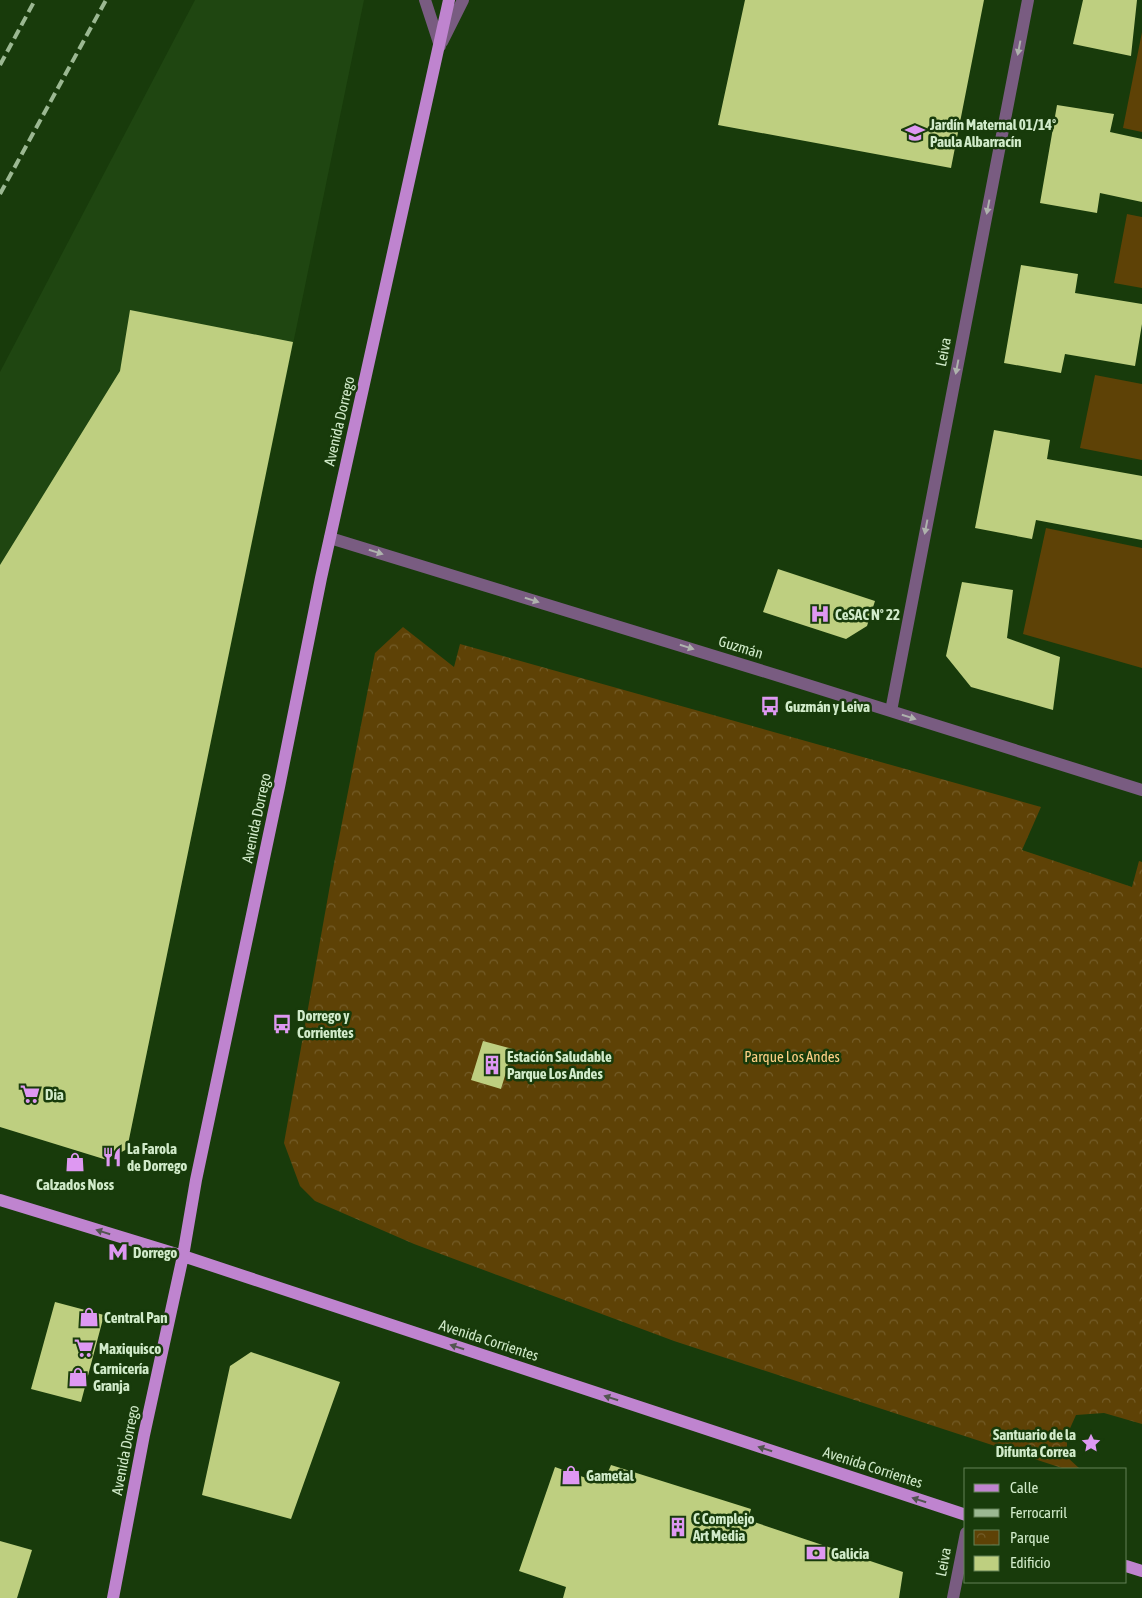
<svg xmlns="http://www.w3.org/2000/svg" width="1142" height="1598" font-family="'Asap Condensed',sans-serif">
<style>
.built{fill:#1f4611}
.grass{fill:#5e4206}
.park{fill:url(#park-crowns)}
.building{fill:#becf80}
.lines{fill:none;stroke-linecap:round;stroke-linejoin:round}
.minor{stroke:#795c81;stroke-width:12}
.major{stroke:#bf84cf;stroke-width:12}
.rail{stroke:#9bb892;stroke-width:4;stroke-dasharray:10 5;stroke-linecap:butt}
.oneway{fill:#aeb2ad}
.oneway2{fill:#525550}
.labels{text-anchor:middle;dominant-baseline:central;stroke-width:5;stroke-linejoin:round;paint-order:stroke}
.poi-label{font-size:15px;font-weight:bold;fill:#d1ebca;stroke:#183b0b;text-anchor:start}
.street-label{font-size:15px;fill:#d1ebca;stroke:#183b0b}
.park-label{font-size:15px;fill:#fdcf85;stroke:#183b0b}
</style>
<defs>
<pattern id="park-crowns" width="20" height="18" patternUnits="userSpaceOnUse" patternTransform="scale(1.25)"><rect width="20" height="18" fill="#5e4206"/><path d="M2 6a3 3 0 1 1 6 0M12 15a3 3 0 1 1 6 0" fill="none" stroke="#745d29"/></pattern>
</defs>
<rect width="100%" height="100%" fill="#183b0b"/>
<path class="built" d="M195,0h169l-237,1149 -127,-22v-755z"/>
<path class="grass" d="M1142,32v100l-19,-4z
M1127,214l15,3v71l-28,-5z
M1095,375l47,9v76l-62,-12z
M1046,528l96,20v120l-119,-34z"/>
<path class="park" d="M403,627l51,40 6,-23 581,163 -19,43 110,37 7,-26 3,1v562l-38,-11 -28,2 -9,20v22l13,12h-15l-391,-128 -260,-97 -99,-43 -15,-15 -16,-43 48,-269 43,-221z"/>
<path class="building" d="M745,0h239l-33,168 -233,-43z
M1083,0h54l-6,56 -58,-12z
M1057,105l57,9 -4,18 32,7v63l-42,-9 -3,20 -57,-10z
M1021,265l57,9 -3,19 67,11v20l-7,42 -70,-12 -4,19 -57,-10z
M130,310l163,32 -166,807 -20,11 -107,-33v-562l120,-194z
M994,430l56,10 -3,19 95,17v64l-106,-20 -4,19 -57,-11z
M778,569l97,32 -8,25 -21,13 -83,-27z
M962,582l51,8 -6,48 53,19 -7,53 -82,-23 -25,-31z
M483,1041l30,8 -12,40 -30,-9z
M55,1302l49,13 -23,87 -50,-13z
M251,1352l89,30 -49,137 -89,-24 28,-129z
M611,1465l140,44 -3,11 155,52 -4,26h-336l3,-11 -47,-16 36,-104 48,17z
M0,1541l32,9 -15,48h-17z"/>
<g class="lines">
<path class="minor" d="M425,0l15,46
M442,42l21,-42
M330,538l449,138 363,114
M891,711l137,-711
M953,1598l13,-65"/>
<path class="major" d="M0,1200l183,56 783,259
M1126,1566l16,5
M113,1598l31,-163 39,-179 13,-76 83,-393 42,-209 128,-578"/>
<path class="rail" d="M0,65l35,-65
M0,194l106,-194"/>
</g>
<defs><path id="oneway-solid" d="M-6-.8H1V-3.2L6.5 0L1 3.2V.8H-6Z" transform="scale(1.25)"/></defs>
<g class="oneway">
<use href="#oneway-solid" transform="translate(1019 48) rotate(101)"/>
<use href="#oneway-solid" transform="translate(988 207) rotate(101)"/>
<use href="#oneway-solid" transform="translate(957 367) rotate(101)"/>
<use href="#oneway-solid" transform="translate(926 527) rotate(101)"/>
<use href="#oneway-solid" transform="translate(376 552) rotate(17)"/>
<use href="#oneway-solid" transform="translate(532 600) rotate(17)"/>
<use href="#oneway-solid" transform="translate(687 647) rotate(17)"/>
<use href="#oneway-solid" transform="translate(909 717) rotate(17)"/>
</g>
<g class="oneway2">
<use href="#oneway-solid" transform="translate(103 1232) rotate(-163)"/>
<use href="#oneway-solid" transform="translate(457 1347) rotate(-162)"/>
<use href="#oneway-solid" transform="translate(611 1398) rotate(-162)"/>
<use href="#oneway-solid" transform="translate(765 1449) rotate(-162)"/>
<use href="#oneway-solid" transform="translate(919 1500) rotate(-162)"/>
</g>
<defs>
<symbol id="school-bare" viewBox="-9 -9 18 18"><path d="M0-5L7-2L0 1L-7-2ZM-4 1L0 2.5L4 1V4Q0 6-4 4Z" fill="#de98f2" stroke="#183b0b" stroke-width="2.5" paint-order="stroke"/></symbol>
<symbol id="hospital-bare" viewBox="-9 -9 18 18"><path d="M-5-5h3v3.5h4V-5h3V5h-3V1.5h-4V5h-3Z" fill="#de98f2" stroke="#183b0b" stroke-width="2.5" paint-order="stroke"/></symbol>
<symbol id="bus-bare" viewBox="-9 -9 18 18"><path d="M-5-6H5V4H4V6H2V4H-2V6H-4V4H-5ZM-3.5-4V0h7V-4ZM-3.5 1.2v1.5H-2V1.2ZM2 1.2v1.5H3.5V1.2Z" fill="#de98f2" stroke="#183b0b" stroke-width="2.5" paint-order="stroke"/></symbol>
<symbol id="building-bare" viewBox="-9 -9 18 18"><path d="M-4-6H4V6H1V3H-1V6H-4ZM-2.5-4.3h1.7v1.8h-1.7ZM.8-4.3h1.7v1.8H.8ZM-2.5-1h1.7V.8h-1.7ZM.8-1h1.7V.8H.8Z" fill="#de98f2" stroke="#183b0b" stroke-width="2.5" paint-order="stroke"/></symbol>
<symbol id="supermarket-bare" viewBox="-9 -9 18 18"><path d="M-6-5.5h2.5l.6 2H6L4.5 2H-2.5L-4.4-4H-6ZM-1.5 3.2a1.3 1.3 0 1 0 .1 0ZM3 3.2a1.3 1.3 0 1 0 .1 0Z" fill="#de98f2" stroke="#183b0b" stroke-width="2.5" paint-order="stroke"/></symbol>
<symbol id="restaurant-bare" viewBox="-9 -9 18 18"><path d="M-5-6h1v4h1v-4h1v4h1v-4h1v5L-1.5 .5V6h-2V.5L-5-1ZM5-6V6H3V1.5H1.5Q1.5-4 5-6Z" fill="#de98f2" stroke="#183b0b" stroke-width="2.5" paint-order="stroke"/></symbol>
<symbol id="shop-bare" viewBox="-9 -9 18 18"><path d="M-5-2.5h2.3a2.7 3.5 0 0 1 5.4 0H5L5.5 6h-11ZM-1.5-2.5h3a1.5 2.3 0 0 0-3 0Z" fill="#de98f2" stroke="#183b0b" stroke-width="2.5" paint-order="stroke"/></symbol>
<symbol id="metro-bare" viewBox="-9 -9 18 18"><path d="M-5.5 5V-5H-3L0 0L3-5H5.5V5H3V-.5L0 4L-3-.5V5Z" fill="#de98f2" stroke="#183b0b" stroke-width="2.5" paint-order="stroke"/></symbol>
<symbol id="sight-bare" viewBox="-9 -9 18 18"><path d="M0-6L1.8-2.2L6-1.7L2.9 1.2L3.7 5.4L0 3.3L-3.7 5.4L-2.9 1.2L-6-1.7L-1.8-2.2Z" fill="#de98f2" stroke="#183b0b" stroke-width="2.5" paint-order="stroke"/></symbol>
<symbol id="bank-bare" viewBox="-9 -9 18 18"><path d="M-6-4H6V4H-6ZM0-2.3a2.3 2.3 0 1 0 0 4.6a2.3 2.3 0 1 0 0-4.6Z" fill="#de98f2" stroke="#183b0b" stroke-width="2.5" paint-order="stroke"/></symbol>
</defs>
<g fill-rule="evenodd">
<use href="#school-bare" x="901" y="119" width="28" height="28"/>
<use href="#hospital-bare" x="806" y="600" width="28" height="28"/>
<use href="#bus-bare" x="756" y="692" width="28" height="28"/>
<use href="#bus-bare" x="268" y="1010" width="28" height="28"/>
<use href="#building-bare" x="478" y="1051" width="28" height="28"/>
<use href="#supermarket-bare" x="16" y="1080" width="28" height="28"/>
<use href="#restaurant-bare" x="98" y="1143" width="28" height="28"/>
<use href="#shop-bare" x="61" y="1148" width="28" height="28"/>
<use href="#metro-bare" x="104" y="1238" width="28" height="28"/>
<use href="#shop-bare" x="75" y="1303" width="28" height="28"/>
<use href="#supermarket-bare" x="70" y="1334" width="28" height="28"/>
<use href="#shop-bare" x="64" y="1363" width="28" height="28"/>
<use href="#sight-bare" x="1077" y="1429" width="28" height="28"/>
<use href="#shop-bare" x="557" y="1461" width="28" height="28"/>
<use href="#building-bare" x="664" y="1513" width="28" height="28"/>
<use href="#bank-bare" x="802" y="1539" width="28" height="28"/>
</g>
<g class="labels">
<g class="poi-label">
<text x="930" y="124">Jardín Maternal 01/14°<tspan x="930" dy="17">Paula Albarracín</tspan></text>
<text x="835" y="614">CeSAC Nº 22</text>
<text x="785" y="706">Guzmán y Leiva</text>
<text x="297" y="1015">Dorrego y<tspan x="297" dy="17">Corrientes</tspan></text>
<text x="507" y="1056">Estación Saludable<tspan x="507" dy="17">Parque Los Andes</tspan></text>
<text x="45" y="1094">Dia</text>
<text x="127" y="1148">La Farola<tspan x="127" dy="17">de Dorrego</tspan></text>
<text x="75" y="1184" text-anchor="middle">Calzados Noss</text>
<text x="133" y="1252">Dorrego</text>
<text x="104" y="1317">Central Pan</text>
<text x="99" y="1348">Maxiquisco</text>
<text x="93" y="1368">Carnicería<tspan x="93" dy="17">Granja</tspan></text>
<text x="1076" y="1434" text-anchor="end">Santuario de la<tspan x="1076" dy="17">Difunta Correa</tspan></text>
<text x="586" y="1475">Gametal</text>
<text x="693" y="1518">C Complejo<tspan x="693" dy="17">Art Media</tspan></text>
<text x="831" y="1553">Galicia</text>
</g>
<g class="street-label">
<text transform="translate(943 352) rotate(-79)">Leiva</text>
<text transform="translate(339 421) rotate(-77)">Avenida Dorrego</text>
<text transform="translate(741 647) rotate(17)">Guzmán</text>
<text transform="translate(256 818) rotate(-78)">Avenida Dorrego</text>
<text transform="translate(489 1340) rotate(18)">Avenida Corrientes</text>
<text transform="translate(125 1450) rotate(-79)">Avenida Dorrego</text>
<text transform="translate(873 1467) rotate(18)">Avenida Corrientes</text>
<text transform="translate(943 1562) rotate(-79)">Leiva</text>
</g>
<g class="park-label">
<text x="792" y="1056">Parque Los Andes</text>
</g>
</g>
<rect x="964" y="1468" width="162" height="115" fill="#183b0b" stroke="#628157"/>
<rect x="974" y="1484" width="25" height="8" fill="#bf84cf" stroke="#628157"/>
<text x="1010" y="1493" font-size="15" fill="#d1ebca">Calle</text>
<rect x="974" y="1509" width="25" height="8" fill="#9bb892" stroke="#628157"/>
<text x="1010" y="1518" font-size="15" fill="#d1ebca">Ferrocarril</text>
<rect x="974" y="1530" width="25" height="15" fill="url(#park-crowns)" stroke="#628157"/>
<text x="1010" y="1543" font-size="15" fill="#d1ebca">Parque</text>
<rect x="974" y="1556" width="25" height="15" fill="#becf80" stroke="#628157"/>
<text x="1010" y="1568" font-size="15" fill="#d1ebca">Edificio</text>
</svg>
